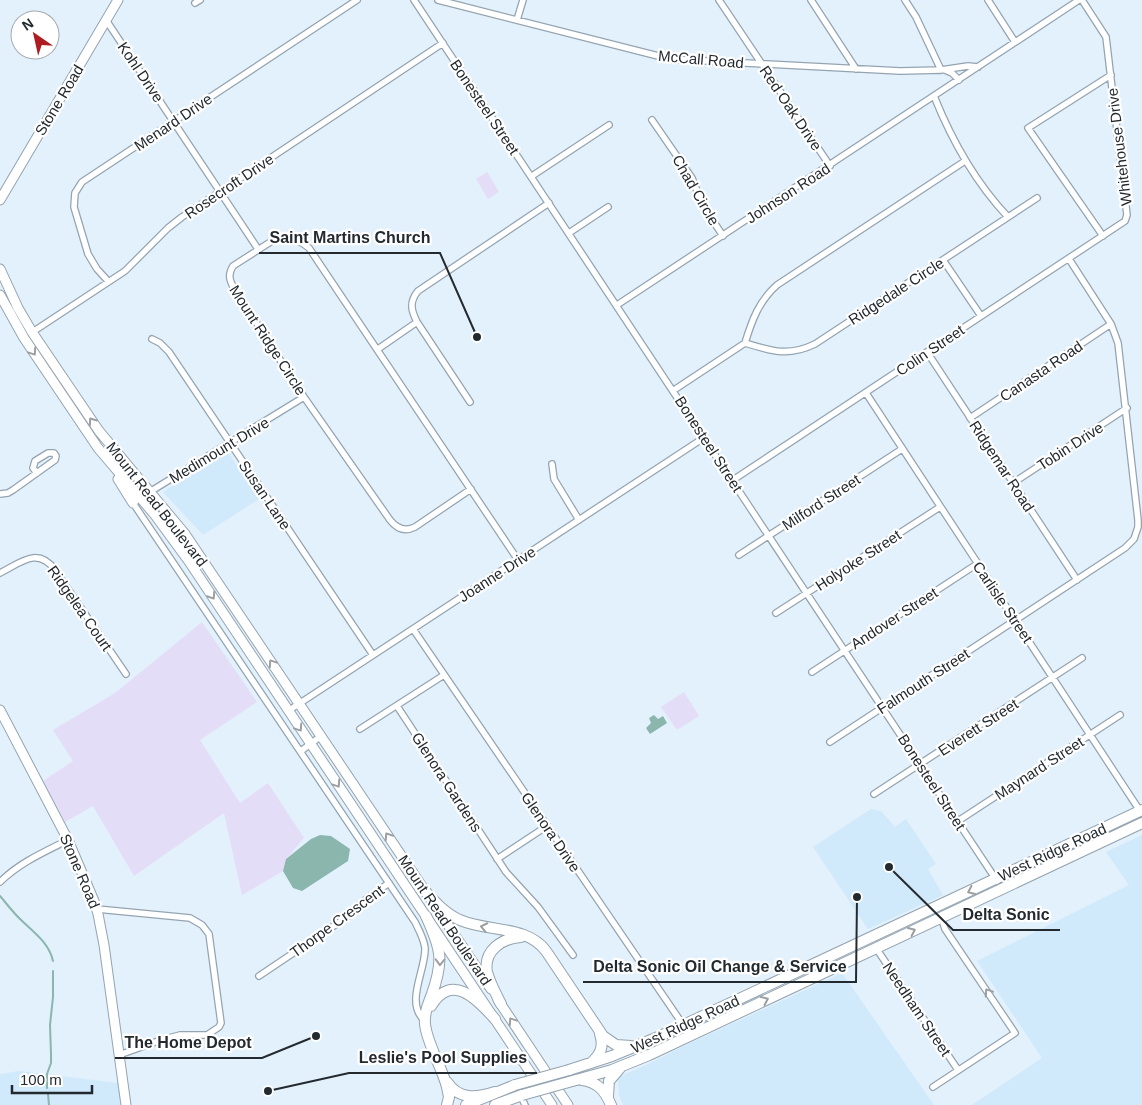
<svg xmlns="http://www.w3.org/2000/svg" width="1142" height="1105" font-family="Helvetica,sans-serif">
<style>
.built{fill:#d0e9fb}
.green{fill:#e4ddf7}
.water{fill:#8ab6ae}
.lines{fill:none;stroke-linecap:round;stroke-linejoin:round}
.stream{stroke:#8ab6ae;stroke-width:2}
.street-casing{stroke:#94a4b0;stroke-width:8}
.secondary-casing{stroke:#94a4b0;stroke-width:11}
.highway-casing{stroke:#94a4b0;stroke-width:12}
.street{stroke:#fff;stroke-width:5.5}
.secondary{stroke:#fff;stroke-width:9}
.highway{stroke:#fff;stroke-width:10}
.highway-bridge-casing{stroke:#94a4b0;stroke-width:12;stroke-linecap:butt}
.highway-bridge{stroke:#fff;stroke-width:10}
.oneway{stroke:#9c9fa1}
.labels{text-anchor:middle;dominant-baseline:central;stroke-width:4.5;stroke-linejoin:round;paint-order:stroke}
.street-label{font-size:15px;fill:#232a2f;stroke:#fff}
.leader{fill:none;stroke:#232a2f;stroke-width:2}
.callout-dot{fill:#232a2f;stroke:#fff;stroke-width:2}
.callout-label{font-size:16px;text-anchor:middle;font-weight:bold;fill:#232a2f;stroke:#fff;stroke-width:4.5;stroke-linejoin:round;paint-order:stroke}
</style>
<rect width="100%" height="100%" fill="#e3f1fc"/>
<path class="built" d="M228,452l31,47 -56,36 -40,-43z
M871,809l10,2 14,16 11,-8 30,45 -8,5 15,26 -75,34 -55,-82z
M1142,835v270h-170l70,-47 -65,-97 152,-76 -23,-33z
M842,973l92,132h-311l-4,-10 -1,-18 26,-11 42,-21z
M19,1071l99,12 3,22h-121v-31z"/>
<path class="green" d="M487,172l12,20 -11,7 -12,-20z
M202,622l55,80 -57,38 40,63 28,-20 36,55 -18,21 -3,12 -41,24 -18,-82 -90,63 -41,-70 -28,16 -22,-41 30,-20 -20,-31 62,-37z
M684,692l15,24 -22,14 -16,-23z"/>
<path class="water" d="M654,715l4,4 5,-3 4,7 -17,11 -4,-6 5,-5 -2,-5z
M320,835l11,1 19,13 -2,12 -46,30 -9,-3 -10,-17 3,-12 25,-20z"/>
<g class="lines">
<path class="stream" d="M0,896c6,7 12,15 19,22 13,13 30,24 34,43
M47,1088v-14l4,-11v-9l-1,-29 3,-28v-26
M48,1094l1,11"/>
<defs>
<path id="street" d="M414,0l583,881
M438,0l232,59 230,12 41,-1 27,-4 10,1
M719,0l111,166
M811,0l45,69
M905,0l11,17 25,53
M988,0l27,42
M195,3l5,-3
M106,20l152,229
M517,20l6,-20
M945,70l7,3 7,7
M934,96c18,45 41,86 74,121
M652,120l40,58 10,26 21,32
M532,176l77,-51
M569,233l39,-26
M1103,236l-75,-108 83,-53
M943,260l38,56
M108,281l-11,-12 -9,-15 -14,-47 1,-14 7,-11 275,-182
M617,305l462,-305
M31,333l94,-62 43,-43 14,-11 261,-174
M152,339l8,4 9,9 204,303
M745,343c7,-23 14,-42 32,-58l188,-124
M378,349l39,-27
M927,352l150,228
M674,390l71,-47c27,8 43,14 70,1l222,-146
M866,393l274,418
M470,402l-53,-80c-6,-12 -8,-20 1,-31l131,-88
M970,418l141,-94
M552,464l2,15 25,41
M733,480l392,-259 2,-6 -21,-178 -24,-37
M1013,483l114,-75
M471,489l-56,38c-10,5 -18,2 -25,-7l-86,-123 -70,-109c-5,-8 -6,-14 -1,-22l42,-27c13,-3 23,0 34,9l209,312
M148,493l156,-96
M0,494l8,-1 5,-3 42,-30 1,-4 -2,-3h-6l-13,8 -2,7 4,5
M136,501l-3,2 282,419c4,8 9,17 10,26 1,22 -21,55 0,73
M739,555l163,-106
M0,573c20,-10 38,-27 55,-3l71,104
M776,613l164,-106
M413,629l277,406
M812,672l165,-108
M397,706l109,166 32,35 35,48
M288,711l417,-274
M360,729l84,-54
M830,742l295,-194 9,-9 4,-12v-7l-20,-177 -7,-19 -42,-65
M301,751l20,-15
M874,794l208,-136
M958,821l162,-106
M497,859l50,-33
M0,882c19,-19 44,-30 68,-42
M97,909l93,9 12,7 7,9 12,89 -2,4 -12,8h-27l-19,5 -42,15
M876,948l82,122
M259,976l88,-59 18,-17 24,-17
M933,1087l82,-54 -70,-104 -4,-12
M521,1096l4,9"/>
<path id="secondary" d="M0,200l118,-200
M0,269l18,39 14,24 67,99 86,103 306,455
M0,295l24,43 74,110 57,67 33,45 364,545
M118,479l15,24
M0,710l68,130 26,61 4,13 6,31 22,160
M498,1000l70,105"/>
<path id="highway" d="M425,891c10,11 21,23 35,29 27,12 67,5 86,31l57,85 13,9 15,1
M426,916c15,33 18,44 6,78 -4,10 -8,20 -7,30 2,20 17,43 22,63l2,10 -2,8
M501,1004c-5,-10 -11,-21 -14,-32 -4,-22 16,-34 34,-35
M431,1006c21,-34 46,-7 64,13
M591,1063c10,-9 13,-17 9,-29
M569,1070l43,-14 46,-19 484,-227
M576,1080l36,-10 37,-15 493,-232
M582,1080c16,2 23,11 29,25
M447,1082c12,18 29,16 48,10
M608,1096l1,-15 11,-13
M466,1105l49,-20
M495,1105l27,-10"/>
</defs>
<use href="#street" class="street-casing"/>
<use href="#secondary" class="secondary-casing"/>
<use href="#highway" class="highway-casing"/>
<use href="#street" class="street"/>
<use href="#secondary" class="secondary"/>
<use href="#highway" class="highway"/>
<defs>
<path id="highway-bridge" d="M515,1085l54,-15
M522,1095l54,-15"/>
</defs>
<use href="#highway-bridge" class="highway-bridge-casing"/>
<use href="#highway-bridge" class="highway-bridge"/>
</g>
<defs><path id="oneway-chevron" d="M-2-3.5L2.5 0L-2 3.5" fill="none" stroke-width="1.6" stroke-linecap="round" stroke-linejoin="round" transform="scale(1.25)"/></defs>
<g class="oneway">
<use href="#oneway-chevron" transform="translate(33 352) rotate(56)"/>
<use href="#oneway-chevron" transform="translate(92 421) rotate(-125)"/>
<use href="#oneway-chevron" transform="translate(212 596) rotate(57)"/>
<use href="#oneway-chevron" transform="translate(272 663) rotate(-124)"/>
<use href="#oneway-chevron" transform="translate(299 728) rotate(56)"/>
<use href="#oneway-chevron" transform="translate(337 784) rotate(56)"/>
<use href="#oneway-chevron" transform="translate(388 836) rotate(-123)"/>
<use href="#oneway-chevron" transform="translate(971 891) rotate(155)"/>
<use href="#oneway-chevron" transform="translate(484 927) rotate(-168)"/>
<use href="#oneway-chevron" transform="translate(912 931) rotate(-25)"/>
<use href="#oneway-chevron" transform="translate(440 962) rotate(92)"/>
<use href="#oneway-chevron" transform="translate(988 992) rotate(-124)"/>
<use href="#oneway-chevron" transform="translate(765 1000) rotate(-25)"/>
<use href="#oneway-chevron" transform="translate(512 1021) rotate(-124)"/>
</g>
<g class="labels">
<g class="street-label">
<text transform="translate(701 59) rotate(5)">McCall Road</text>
<text transform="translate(141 72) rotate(56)">Kohl Drive</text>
<text transform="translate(59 100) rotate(-59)">Stone Road</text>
<text transform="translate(485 107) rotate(56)">Bonesteel Street</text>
<text transform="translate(791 108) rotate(56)">Red Oak Drive</text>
<text transform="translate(173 122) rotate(-34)">Menard Drive</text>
<text transform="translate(1119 147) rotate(-97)">Whitehouse Drive</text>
<text transform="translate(229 186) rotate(-34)">Rosecroft Drive</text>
<text transform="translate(696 190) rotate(60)">Chad Circle</text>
<text transform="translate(788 193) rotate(-33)">Johnson Road</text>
<text transform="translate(896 291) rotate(-33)">Ridgedale Circle</text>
<text transform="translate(268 340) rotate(57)">Mount Ridge Circle</text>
<text transform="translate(930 350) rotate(-34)">Colin Street</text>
<text transform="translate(1041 371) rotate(-34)">Canasta Road</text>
<text transform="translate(709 444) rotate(57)">Bonesteel Street</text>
<text transform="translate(1070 446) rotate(-33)">Tobin Drive</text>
<text transform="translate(219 450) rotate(-31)">Medimount Drive</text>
<text transform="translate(1002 466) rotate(57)">Ridgemar Road</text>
<text transform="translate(265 495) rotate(56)">Susan Lane</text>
<text transform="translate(821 502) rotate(-33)">Milford Street</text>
<text transform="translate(157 504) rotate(52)">Mount Read Boulevard</text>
<text transform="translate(858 560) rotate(-33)">Holyoke Street</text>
<text transform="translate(497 574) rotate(-33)">Joanne Drive</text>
<text transform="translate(1003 602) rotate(56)">Carlisle Street</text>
<text transform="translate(80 608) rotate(55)">Ridgelea Court</text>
<text transform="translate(894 618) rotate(-33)">Andover Street</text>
<text transform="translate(923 681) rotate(-33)">Falmouth Street</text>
<text transform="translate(978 727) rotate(-33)">Everett Street</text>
<text transform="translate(1039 768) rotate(-33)">Maynard Street</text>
<text transform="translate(447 782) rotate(57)">Glenora Gardens</text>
<text transform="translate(932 782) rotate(57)">Bonesteel Street</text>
<text transform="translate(551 832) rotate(56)">Glenora Drive</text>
<text transform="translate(1052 852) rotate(-25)">West Ridge Road</text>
<text transform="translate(80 871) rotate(67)">Stone Road</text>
<text transform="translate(445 920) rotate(56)">Mount Read Boulevard</text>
<text transform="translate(337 921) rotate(-36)">Thorpe Crescent</text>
<text transform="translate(917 1009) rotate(56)">Needham Street</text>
<text transform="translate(685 1024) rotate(-25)">West Ridge Road</text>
</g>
</g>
<path class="leader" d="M477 337L440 253H259M889 867L953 930H1060M857 897L856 982H583M316 1036L262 1058H115M268 1091L349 1073H537"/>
<g class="callout-dot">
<circle cx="477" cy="337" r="5"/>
<circle cx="889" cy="867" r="5"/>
<circle cx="857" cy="897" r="5"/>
<circle cx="316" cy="1036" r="5"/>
<circle cx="268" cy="1091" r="5"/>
</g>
<g class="callout-label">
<text x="350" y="243">Saint Martins Church</text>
<text x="1006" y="920">Delta Sonic</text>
<text x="720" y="972">Delta Sonic Oil Change &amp; Service</text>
<text x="188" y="1048">The Home Depot</text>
<text x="443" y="1063">Leslie's Pool Supplies</text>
</g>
<g transform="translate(35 35) rotate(326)"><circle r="24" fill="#ffffff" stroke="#a7aaac"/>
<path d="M0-4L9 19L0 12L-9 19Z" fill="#ae1c22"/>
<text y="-8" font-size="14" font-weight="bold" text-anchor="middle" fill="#232a2f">N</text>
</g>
<path d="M12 1085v8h80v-8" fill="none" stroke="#232a2f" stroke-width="2.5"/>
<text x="20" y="1085" font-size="15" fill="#232a2f" stroke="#ffffff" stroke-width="4" paint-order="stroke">100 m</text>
</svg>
